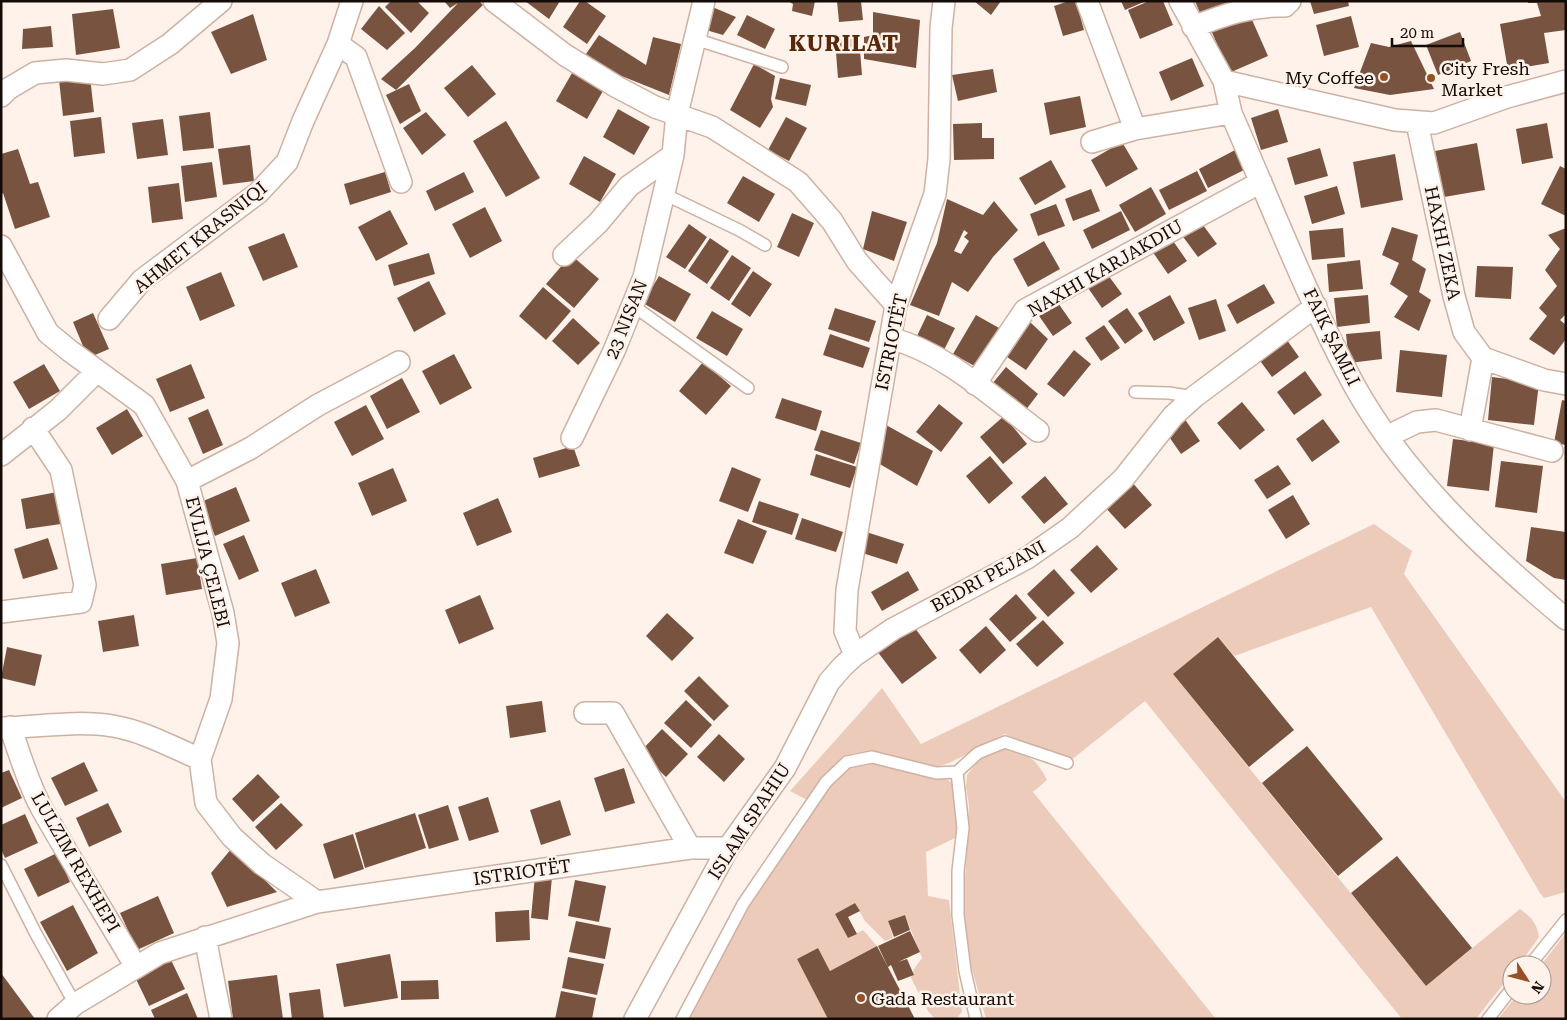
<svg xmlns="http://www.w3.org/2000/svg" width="1567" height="1020" font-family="'Roboto Serif',serif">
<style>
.green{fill:#eccbba}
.building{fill:#785440;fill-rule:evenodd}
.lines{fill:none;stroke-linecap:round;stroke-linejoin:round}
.service-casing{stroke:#ceb1a2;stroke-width:14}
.minor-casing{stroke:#ceb1a2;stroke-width:24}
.service{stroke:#fff;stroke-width:11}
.minor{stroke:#fff;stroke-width:21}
.poi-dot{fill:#955025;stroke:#fef2eb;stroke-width:2}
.labels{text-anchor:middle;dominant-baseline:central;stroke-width:5;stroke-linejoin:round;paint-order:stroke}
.poi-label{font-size:18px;fill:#150c07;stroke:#fef2eb;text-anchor:start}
.street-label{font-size:18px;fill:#150c07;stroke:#fef2eb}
.district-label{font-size:22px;font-weight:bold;letter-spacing:1px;fill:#57290a;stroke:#fef2eb}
</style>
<rect width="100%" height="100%" fill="#fef2eb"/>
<path class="green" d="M1374,524l38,27 -8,23 162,228v90l-22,6 -4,-5 -169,-286 -137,49 -16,-19 -45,37 253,312 94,-77c11,8 17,14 19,28l-20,28h-7v8l-36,46h-74l-257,-318 -75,60 -65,-27c-13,6 -55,31 -66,32 -12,2 -26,-3 -38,-7 -56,-16 -62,-4 -92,42l-19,-10 92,-103 39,56z
M1011,749c21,7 26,12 36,31l-14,12 183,227h-230l-18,-64 -5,-41 6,-108 -3,-19 1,-12 13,-17 18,-8z
M872,757l64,16 17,10 4,54 -31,15 2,44 21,4 13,112 -6,7h-21l-7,-8 -17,-33 3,-9 8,-11 -17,-43 -17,6 5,17 -8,3 -20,-20 -10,-18 -20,11 13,24 15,-8 14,16 -47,25 -12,-23 -21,11 31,60h-146l61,-115 104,-142z
M1566,933v86h-68l19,-24h25l-1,-30z"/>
<path class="building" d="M391,1h26l12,12 -18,20 -26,-26z
M444,1h35l4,4 -87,85 -15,-11 34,-31 43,-45 -8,5z
M525,1h35l-11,18z
M580,1h5l21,15 -19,28 -24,-17z
M788,1h27l-3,15 -20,-5 1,-7z
M837,1h24l2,19 -24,2z
M974,1h27l-10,14z
M1069,1h7l8,29 -21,6 -9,-30z
M1121,1h25l-21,9z
M1149,1h14l10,24 -33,14 -12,-29z
M1195,1h40v2l-33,15z
M1310,1h38l1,5 -35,8z
M1528,1h38v29l-22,3 5,30 -41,7 -8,-46 41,-8 -4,-13h-9z
M379,6l26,27 -18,17 -26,-21z
M710,6l26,11 -13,18 -17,-5z
M113,9l7,39 -44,7 -4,-41z
M873,12l47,8 -4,48 -52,-9v-22l9,-2z
M1249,13l19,43 -39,17 -18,-43z
M253,14l14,46 -36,14 -20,-42z
M747,15l28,14 -10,20 -28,-14z
M1351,16l8,31 -35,9 -8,-31z
M51,26l2,21 -31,2 1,-20z
M1460,32l11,29 -33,14 -12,-30z
M599,35l47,30 7,-28 28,7 -12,51 -55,-22 -28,-19z
M859,38l3,37 -24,3 -3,-38z
M1411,41l23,48 -44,6 -36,-7 17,-45 18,4z
M1192,58l12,28 -33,15 -12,-29z
M754,64l21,12 -4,23 2,8 -13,21 -30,-18z
M472,65l24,29 -28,23 -24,-29z
M993,69l4,23 -39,9 -6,-26z
M572,73l31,18 -16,28 -31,-18z
M90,77l4,35 -31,4 -4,-36z
M780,78l31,7 -5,21 -31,-7z
M409,84l12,27 -21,13 -14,-29z
M1080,96l6,31 -36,8 -6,-32z
M618,109l32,18 -16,28 -31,-18z
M1278,109l10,33 -27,8 -10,-32z
M210,112l4,36 -31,3 -4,-35z
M426,112l20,23 -24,20 -19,-27z
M101,117l4,36 -31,4 -4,-36z
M786,117l21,11 -18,33 -21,-11z
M163,119l5,36 -31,4 -5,-36z
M506,121l34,57 -34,19 -33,-56z
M982,123v15h12v21l-40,1 -1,-36z
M1547,123l6,35 -31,6 -6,-35z
M1122,142l16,27 -32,18 -15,-27z
M1477,143l8,47 -41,7 -9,-46z
M250,145l4,36 -31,4 -5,-36z
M1320,148l8,28 -33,9 -8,-27z
M18,149l12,35 8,-2 12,35 -35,12 -12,-36 -2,1v-40z
M1237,149l9,20 -38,19 -9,-19z
M1395,154l8,46 -42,8 -8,-46z
M584,156l32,18 -16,28 -31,-18z
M1051,160l15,27 -31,18 -16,-27z
M212,162l5,35 -32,5 -4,-36z
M1560,166l6,3v47l-25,-12z
M1197,171l10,20 -38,19 -10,-20z
M385,172l6,20 -41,13 -6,-21z
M464,172l10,20 -39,19 -9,-20z
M743,176l32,18 -16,28 -32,-19z
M179,183l4,36 -31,4 -4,-36z
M1337,186l8,28 -33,10 -8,-28z
M1151,187l15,27 -31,18 -16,-27z
M1091,189l9,22 -27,10 -8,-22z
M947,199l36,16 11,-14 24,29 -25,27 -25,35 -16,-10 -13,34 -29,-11 27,-62zM964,230l4,3 -4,4 5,4 -8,13 -7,-3z
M1056,204l9,22 -27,10 -8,-22z
M485,207l17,34 -32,17 -18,-34z
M390,210l18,34 -32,17 -18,-34z
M872,211l35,11 -13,39 -31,-12z
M1121,211l9,19 -38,19 -9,-19z
M792,213l22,10 -15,34 -22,-10z
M1200,221l17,23 -19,13 -17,-23z
M689,224l18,13 -22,32 -19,-12z
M1392,227l26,8 -6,25 14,9 -7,23 12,8 -12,31 -25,-14 14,-21 -18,-12 9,-21 -17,-8z
M1343,228l2,29 -33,3 -3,-29z
M1566,228v86l-6,6 6,5v14l-12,16 -25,-16 18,-23 -8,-8 18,-22 -12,-16 15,-21 -12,-14z
M284,233l14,34 -35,14 -15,-34z
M710,238l19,13 -22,33 -19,-13z
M1171,238l16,23 -19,13 -16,-23z
M1044,241l16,28 -32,18 -15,-28z
M429,253l6,21 -41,12 -6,-21z
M571,255l28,24 -25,29 -28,-24z
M732,255l19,13 -22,33 -19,-13z
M1360,260l3,29 -34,3 -2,-28z
M1477,266l36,1 -2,32 -36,-2z
M753,271l19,13 -22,33 -19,-13z
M1105,271l17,23 -20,14 -16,-23z
M221,272l14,34 -35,15 -14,-34z
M659,276l32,18 -16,28 -32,-19z
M429,281l17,33 -32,18 -17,-34z
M1264,284l11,19 -38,21 -10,-19z
M543,287l28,24 -25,29 -27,-24z
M1170,295l15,28 -31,18 -16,-28z
M1368,295l2,28 -33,4 -3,-29z
M1216,299l10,32 -27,9 -11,-32z
M1056,300l16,23 -19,13 -16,-23z
M835,308l41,13 -7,21 -41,-13z
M1127,308l16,23 -18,13 -17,-23z
M712,311l31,18 -16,27 -31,-18z
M93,313l16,36 -21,9 -15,-36z
M927,315l28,13 -12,24 -27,-14z
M976,315l23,13 -21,40 -25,-14z
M573,318l27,25 -22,22 -26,-24z
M1030,322l18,17 -22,31 -19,-13z
M1104,325l16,23 -19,13 -16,-23z
M1380,331l2,28 -33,4 -3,-29z
M1282,333l17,24 -27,20 -17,-23z
M830,334l40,14 -7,20 -40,-13z
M1074,350l17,14 -27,33 -17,-13z
M1400,350l47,5 -5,42 -46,-5z
M454,354l18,34 -32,17 -18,-34z
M703,362l28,24 -25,29 -27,-24z
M44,364l16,27 -31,18 -16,-27z
M191,364l14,34 -35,14 -14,-33z
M1006,367l32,27 -13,17 -33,-27z
M1305,371l17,24 -28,20 -17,-23z
M1492,377l47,6 -5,42 -46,-5z
M402,378l18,34 -33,17 -17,-33z
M782,398l40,13 -6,20 -41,-13z
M1562,400l4,1v44l-12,-2z
M1242,402l23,28 -25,20 -23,-27z
M939,404l24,19 -22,29 -25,-20z
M366,405l18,34 -32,17 -18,-34z
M127,409l16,27 -31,19 -16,-27z
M208,409l15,36 -20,9 -15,-36z
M1004,416l23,28 -24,20 -23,-27z
M1184,418l16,23 -19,13 -16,-23z
M1323,419l17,23 -28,20 -16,-23z
M886,425l47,26 -16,35 -44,-26z
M821,430l40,13 -7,21 -40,-14z
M1453,439l41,5 -5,47 -42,-5z
M573,446l7,20 -41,12 -6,-20z
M816,454l41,13 -7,21 -40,-13z
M990,456l23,27 -24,21 -23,-28z
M1501,461l42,5 -6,47 -42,-6z
M1278,465l13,19 -24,15 -13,-19z
M732,467l29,12 -13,33 -29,-11z
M393,468l14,33 -35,15 -14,-33z
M1045,476l23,28 -24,20 -23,-27z
M1131,481l21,24 -27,24 -21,-23z
M236,487l14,34 -35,15 -14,-34z
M57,492l4,32 -35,5 -5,-30z
M1293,495l17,29 -24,15 -18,-29z
M498,498l14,34 -35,14 -14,-33z
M759,501l40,13 -7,21 -40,-13z
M802,518l41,14 -7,20 -41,-13z
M738,519l29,12 -14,33 -29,-11z
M1531,527l35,5v48l-12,-2 -28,-17z
M863,531l41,13 -7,20 -41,-13z
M244,535l15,36 -20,9 -16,-36z
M48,538l10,31 -35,10 -9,-30z
M1097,545l21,24 -27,24 -21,-23z
M197,558l5,31 -36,6 -5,-31z
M316,569l14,34 -35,14 -14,-34z
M1054,569l21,24 -27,24 -21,-23z
M908,571l11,19 -37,21 -11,-19z
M1016,594l21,24 -27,24 -21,-23z
M480,595l14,34 -35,15 -14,-34z
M667,613l27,25 -22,23 -26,-25z
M134,615l5,31 -36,6 -5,-31z
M1043,620l21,23 -27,24 -21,-23z
M912,624l25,34 -35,26 -25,-33z
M986,626l20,24 -26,24 -21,-24z
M1218,637l76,93 -45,37 -76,-93z
M7,647l35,8 -7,31 -34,-8z
M699,676l30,30 -15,15 -30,-30z
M686,700l26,25 -21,23 -27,-25z
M542,701l4,31 -36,6 -4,-32z
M662,729l26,25 -22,23 -26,-25z
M719,734l26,25 -21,23 -27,-25z
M1307,746l76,93 -45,37 -76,-93z
M84,762l14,29 -33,15 -14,-28z
M624,768l11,35 -30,9 -11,-34z
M9,770l13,28 -21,10v-35z
M258,774l22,23 -27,25 -21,-23z
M488,797l11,35 -30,9 -11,-34z
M560,800l11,35 -30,10 -11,-35z
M108,803l14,29 -33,15 -13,-29z
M281,803l22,22 -27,25 -21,-23z
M448,805l11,35 -30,9 -11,-34z
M415,813l11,35 -61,20 -10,-35z
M25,814l13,29 -33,15 -4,-9v-24z
M353,834l11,35 -30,10 -11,-35z
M232,848l45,44 -50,15 -16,-34z
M57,853l13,29 -32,15 -14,-28z
M1397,856l75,92 -46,38 -75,-93z
M535,875l17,2 -4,43 -17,-2z
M575,880l31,6 -7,36 -31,-6z
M158,896l16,37 -37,17 -17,-37z
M855,903l5,8 -12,6 9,17 -9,4 -13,-24z
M73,905l25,48 -31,18 -27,-49z
M529,910l1,30 -34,2 -1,-30z
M905,915l5,15 -16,7 -6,-16z
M576,921l35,7 -6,31 -36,-7z
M910,931l10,21 -22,10 9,-3 7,16 -16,6 -7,-16 -3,2 -10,-21z
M877,946l38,73h-87l-31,-60 21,-11 12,23z
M390,954l8,44 -54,9 -8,-43z
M568,957l36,7 -7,31 -35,-7z
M171,960l14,29 -36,17 -14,-29z
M1,973l34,46h-34z
M277,975l6,44h-50l-5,-38z
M438,980l1,19 -38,1v-19z
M320,989l4,30h-32l-3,-26z
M561,991l35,7 -4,21h-37z
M187,993l11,26h-43l-4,-9z"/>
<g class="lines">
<defs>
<path id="service" d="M695,39l87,28
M664,194l75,36 26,15
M632,305l116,83
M1135,392l34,1 25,4
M1,865l35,69 39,70
M1530,965l36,-45
M682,1019l61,-115 83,-122 21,-20 25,-5 64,16 21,-1
M976,1019l-11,-48 -7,-56v-44l5,-43 -6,-56 21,-19 27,-11 62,21
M1488,1019l24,-31"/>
<path id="minor" d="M352,1l-14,43 18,13 45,125
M494,1l71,54 52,32 38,20 57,20 86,55 34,39 25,40 39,44
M1087,1l48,128 -43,13
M1180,1l44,80 7,32c40,91 76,185 123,272 51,92 132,167 212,234
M1193,27c31,-12 59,-22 92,-21l5,-5
M1224,81l171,39 39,3 73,-26 59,-16
M1,96l7,-7 27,-16 31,-3 37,4 27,-4 40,-26 51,-43
M1417,123l37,173 10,36 19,26 61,22 22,4
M1135,129l96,-16
M1,246l47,87 22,18 74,54 43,76 36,132 5,30 -7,56 -21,60 6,44 26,34 30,27 55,38
M564,255l34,-32 31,-37 44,-31
M109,319l33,-39 116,-87 29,-31 16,-41 35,-77
M890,338c56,15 102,59 148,93
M975,384l50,-74 236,-128
M1470,430l13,-72
M1388,436l29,-14 19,-2 116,31
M572,438l42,-87 30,-74 29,-122 4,-41 27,-113
M1,455l57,-45 39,-39
M187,481l64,-33 67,-43 81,-43
M1,612l80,-10 4,-17 -24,-115 -28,-42
M855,655l-10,-24 2,-41 49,-285 39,-111 4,-35 2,-131 3,-27
M585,713h28l77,135
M10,727c10,27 18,57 32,82 30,53 63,105 94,158
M1,728c37,-1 75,-8 112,-2 30,5 59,21 87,33
M205,937l16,82
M58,1019l17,-15 85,-51 157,-51 373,-54h38
M635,1019l93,-171 57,-80 44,-86 13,-15 13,-12 38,-26 134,-71 43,-30 53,-49 50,-63 21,-19 122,-91"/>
</defs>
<use href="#service" class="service-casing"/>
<use href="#minor" class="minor-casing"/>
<use href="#service" class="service"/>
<use href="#minor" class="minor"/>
</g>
<g class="poi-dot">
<circle cx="1384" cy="77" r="5"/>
<circle cx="1431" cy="78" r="5"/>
<circle cx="861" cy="998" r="5"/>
</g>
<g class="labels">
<g class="poi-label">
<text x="1441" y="68">City Fresh<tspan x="1441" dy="21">Market</tspan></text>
<text x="1374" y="77" text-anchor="end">My Coffee</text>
<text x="871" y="998">Gada Restaurant</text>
</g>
<g class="street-label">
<text transform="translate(200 237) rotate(-39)">AHMET KRASNIQI</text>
<text transform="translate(1443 243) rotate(78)">HAXHI ZEKA</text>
<text transform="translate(1105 268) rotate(-30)">NAXHI KARJAKDIU</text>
<text transform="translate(626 319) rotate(-68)">23 NISAN</text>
<text transform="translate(1332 337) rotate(64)">FAIK ŞAMLI</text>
<text transform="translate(891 342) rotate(-78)">ISTRIOTËT</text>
<text transform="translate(208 562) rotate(76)">EVLIJA ÇELEBI</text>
<text transform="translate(988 576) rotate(-29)">BEDRI PEJANI</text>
<text transform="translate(749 821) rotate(-57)">ISLAM SPAHIU</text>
<text transform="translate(76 862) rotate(60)">LULZIM REXHEPI</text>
<text transform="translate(522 872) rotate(-8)">ISTRIOTËT</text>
</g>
<g class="district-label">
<text x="844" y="43">KURILAT</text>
</g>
</g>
<rect width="1567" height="1020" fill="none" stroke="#150c07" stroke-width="5"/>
<g transform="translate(1527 980) rotate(126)"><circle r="24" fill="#fef2eb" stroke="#a19690"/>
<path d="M0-4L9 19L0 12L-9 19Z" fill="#955025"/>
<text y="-8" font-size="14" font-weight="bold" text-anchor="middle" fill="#150c07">N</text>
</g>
<path d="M1392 38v8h71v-8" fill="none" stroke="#150c07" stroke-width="2.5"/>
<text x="1400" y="38" font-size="15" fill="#150c07" stroke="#fef2eb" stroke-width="4" paint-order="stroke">20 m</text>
</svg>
